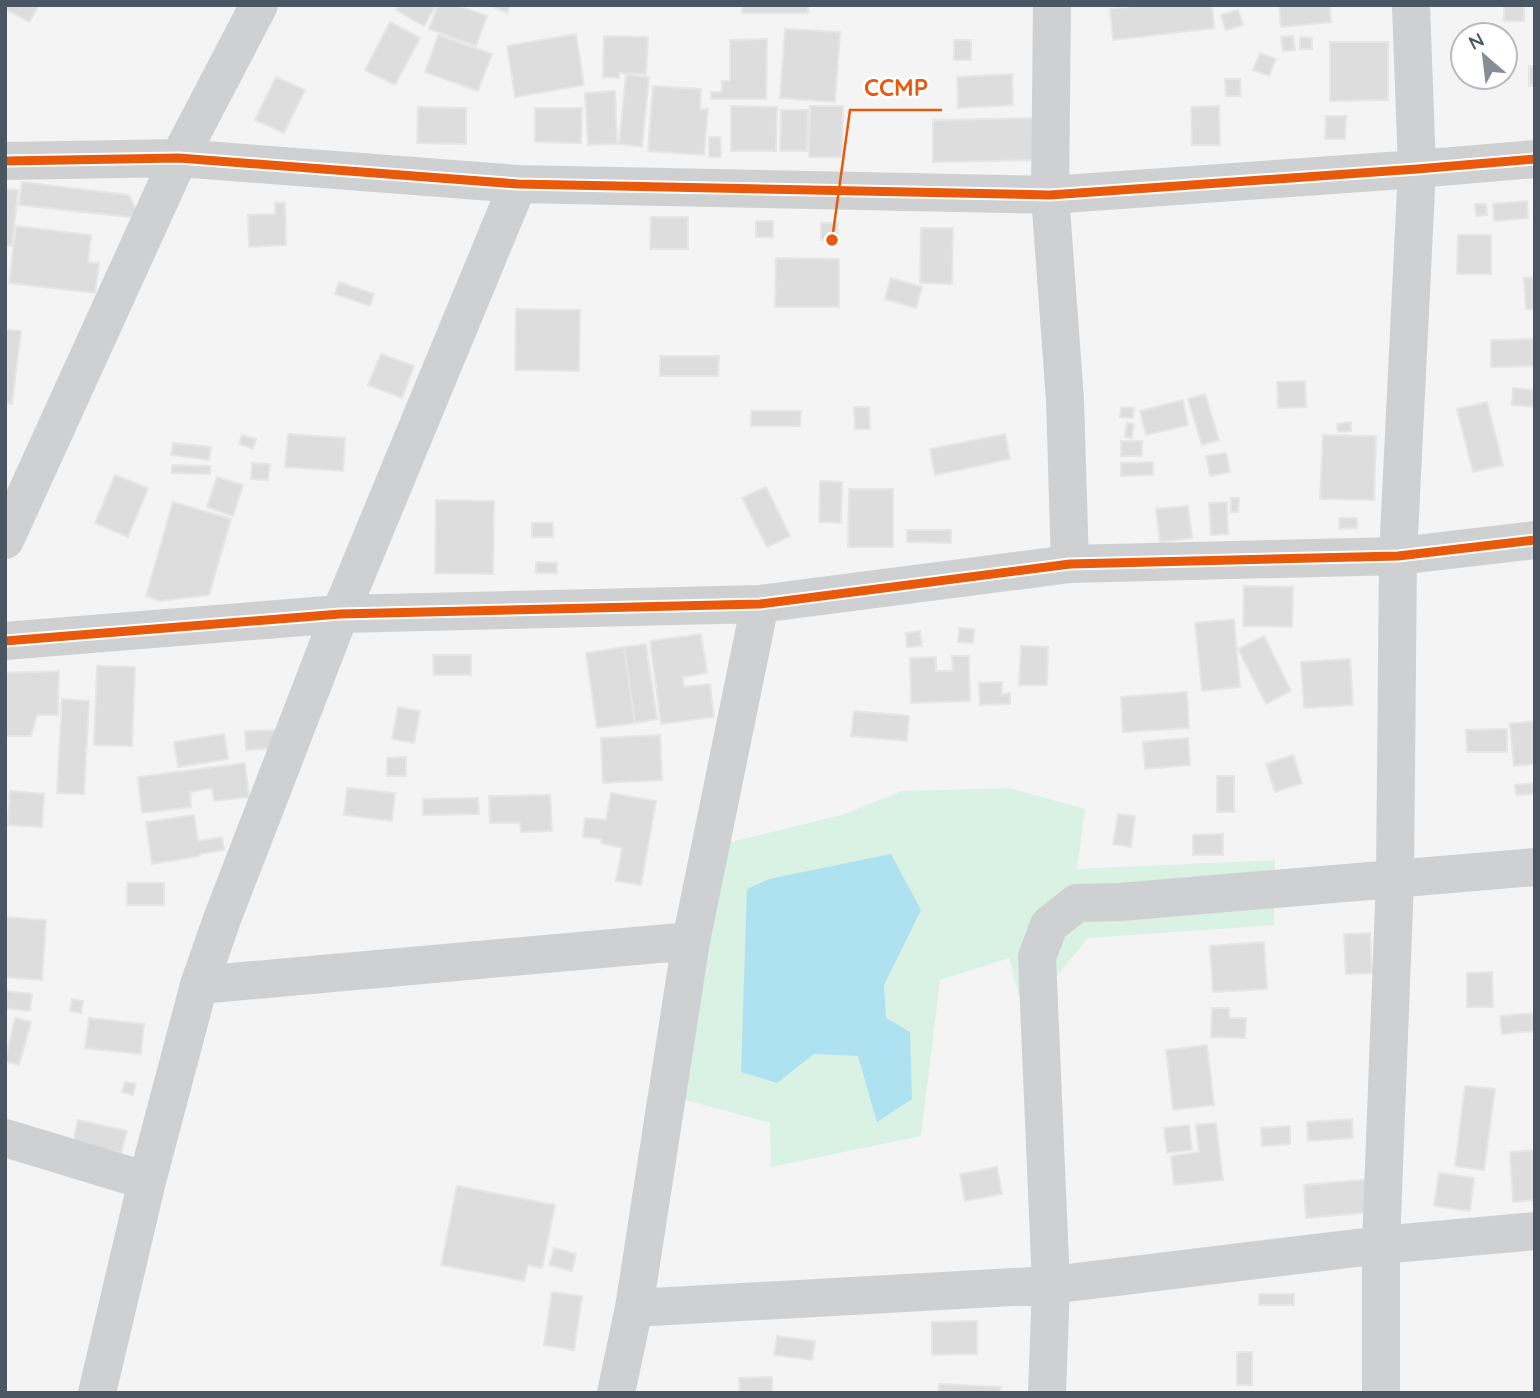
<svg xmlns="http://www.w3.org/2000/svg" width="1540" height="1398" font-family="Quicksand,sans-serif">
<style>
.green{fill:#d9f2e3}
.water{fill:#aee2f0}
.building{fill:#ddddde;stroke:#e5e6e7;stroke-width:2}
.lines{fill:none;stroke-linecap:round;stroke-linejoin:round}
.minor{stroke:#ced0d2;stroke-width:38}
.cycleway-casing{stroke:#fff;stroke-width:13}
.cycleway{stroke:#e8590c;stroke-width:9}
.leader{fill:none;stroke:#e8590c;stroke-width:2.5}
.callout-dot{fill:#e8590c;stroke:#fff;stroke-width:2.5}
.callout-label{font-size:24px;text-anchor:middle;font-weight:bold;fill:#e8590c;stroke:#fff;stroke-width:5;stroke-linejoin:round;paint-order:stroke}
</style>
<rect width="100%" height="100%" fill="#f4f4f4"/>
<path class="green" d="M1010,788l75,21 -8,60 198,-9 -1,65 -186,13 -50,61 -19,-3 -10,-38 -69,22 -19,156 -150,31 -1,-44 -99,-27 48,-251 123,-30 60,-24z"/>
<path class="water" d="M891,854l30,56 -37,75 2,33 24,14 2,67 -35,23 -19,-66 -44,-2 -37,29 -36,-11 6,-183 22,-10z"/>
<path class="building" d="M5,5h34l-10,17 -24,-13z
M399,5h37l-12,21 -28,-16z
M438,5h19l30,11 -11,30 -47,-17z
M489,5h21l-3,8z
M742,5h66v8h-66z
M1141,5h71l2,23 -101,12 -3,-31z
M1279,5h51l1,17 -50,5z
M1504,5h20v16h-20z
M1238,10l5,15 -17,5 -5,-15z
M390,22l30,16 -25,47 -30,-15z
M785,29l55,3 -5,70 -55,-4z
M1505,32l4,46 -37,3v-4h33v-42h-32z
M576,34l8,51 -69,12 -8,-51z
M438,35l54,19 -14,37 -53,-19z
M604,36l44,1 -2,37 -27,-1v5l-16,-1z
M1293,36l2,14 -12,1 -2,-14z
M1300,37l12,1v11h-12z
M767,39l-1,60h-55v-7h11v-11h8v-41z
M954,40h17v20h-17z
M1330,42h58v58l-58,1z
M1260,53l16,6 -7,17 -16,-6z
M1529,66h6v20h-6z
M1012,74l1,31 -55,3 -1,-31z
M626,75l23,2 -7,70 -23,-3z
M276,77l29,13 -21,43 -29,-13z
M1225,79h15l1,17h-15z
M653,86l48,3 -1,20h8l-4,46 -56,-4z
M615,91l2,53 -29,1 -3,-52z
M731,106l46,1 -1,44h-45z
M810,106h33l-1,51h-33z
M1219,106l1,39h-28l-1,-38z
M418,107l48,1v36l-49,-1z
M535,108h47l-1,35 -46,-1z
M781,110h27l-1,41h-27z
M1326,116h20l-1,23h-20z
M1044,118l1,42 -112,2v-42z
M709,137h11l1,20h-12z
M22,182l107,13 11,23 -121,-13z
M5,189l13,1 -6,56 -7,-1z
M1527,201l1,17 -34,3 -1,-17z
M275,203h10l1,42 -37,2 -1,-32 27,-1z
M1475,204h11l1,11 -11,1z
M651,217h37v32h-38z
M756,221h17v16h-17z
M821,223h17l-1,17h-16z
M16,226l75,9 -3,27 11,1 -4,30 -86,-10z
M921,228h32l-1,56 -32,-1z
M1458,235h33v39h-34z
M776,258l63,1v48h-64z
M1535,277v32h-9l-2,-31z
M891,278l31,9 -6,21 -31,-9z
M339,282l35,12 -4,12 -35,-12z
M516,309l64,1 -1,61 -64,-1z
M5,329l16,2 -9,73 -7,-1z
M1535,339v27l-44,1v-27z
M381,354l33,12 -12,32 -34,-13z
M660,356h59l-1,20h-58z
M1305,381l1,26 -28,1 -1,-26z
M1513,388l22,2v17l-23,-2z
M1205,394l14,46 -17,5 -14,-46z
M1183,400l5,25 -42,10 -6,-24z
M1487,402l16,63 -30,7 -16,-63z
M854,407h15l1,22h-15z
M1121,407l13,1 -1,10 -13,-1z
M751,411h50l-1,15h-49z
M1351,422v9l-13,1 -1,-8z
M1127,423l7,1 -2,14 -7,-1z
M288,434l57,4 -2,33 -58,-4z
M1005,434l5,25 -75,16 -5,-26z
M242,435l14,4 -3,10 -14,-5z
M1323,435l53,1 -2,64 -54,-1z
M1121,441h21v15h-21z
M173,443l38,4 -2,13 -38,-5z
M1226,453l4,19 -20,4 -4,-20z
M1153,462v13l-32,1v-13z
M252,463l18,1 -2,16 -17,-1z
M172,465l38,1v8l-38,-1z
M115,475l33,13 -20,49 -33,-14z
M217,477l26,8 -10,31 -26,-9z
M820,481l22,1 -1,41 -22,-1z
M766,487l24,49 -23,11 -25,-49z
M849,489h44v58h-45z
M1231,498h8l-1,14h-7z
M436,500l58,1 -1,73 -58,-1z
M173,502l58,17 -22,76 -49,6 -14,-5z
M1227,502l1,32 -17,1 -2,-32z
M1188,506l4,32 -32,4 -4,-33z
M1339,518h18v10l-18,1z
M532,523h21v14h-21z
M907,530h44v13l-44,-1z
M536,562l21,1v10h-21z
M1244,586l49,1 -1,40 -49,-1z
M1234,619l6,68 -38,4 -7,-68z
M959,628l15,1 -1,14 -15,-1z
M920,631l2,15 -15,1 -1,-14z
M701,634l6,39 -24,4 1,10 26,-3 4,33 -53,7 -11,-83z
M1264,636l27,55 -25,13 -28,-55z
M646,644l11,75 -22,4 -11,-76z
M1021,646l27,1 -1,38h-28z
M624,647l11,76 -38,5 -11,-75z
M433,655h38v20h-37z
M952,656h17l1,45 -59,2 -1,-45 26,-1v14h17z
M1350,659l3,46 -49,3 -3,-46z
M97,666l38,1 -3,79 -38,-1z
M59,671l-1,44h-21l-6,21h-26v-63z
M1002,682v12l8,-1v11l-30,1 -1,-22z
M1187,692l2,36 -66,4 -2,-35z
M62,699l27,2 -5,93 -27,-1z
M398,707l22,4 -6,32 -22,-4z
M854,711l55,5 -2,25 -56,-5z
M1535,721v43l-21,2 -4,-42z
M1507,729v23h-40l-1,-22z
M281,730l1,18 -36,2 -1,-19z
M224,734l4,25 -50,8 -4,-25z
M660,735l2,45 -59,3 -2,-45z
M1188,738l2,27 -45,4 -2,-27z
M1293,755l9,28 -27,9 -9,-28z
M406,757v19h-19v-18z
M245,763l4,34 -35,4 -2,-13 -22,4 1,15 -49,6 -4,-36z
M1217,776h17v36h-17z
M1534,783l1,11 -19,1 -1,-10z
M347,788l48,5 -3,28 -48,-6z
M10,791l34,3 -2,33 -34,-2z
M611,793l45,8 -15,84 -25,-4 6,-33 -21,-5 1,-4 -19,-2 2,-19 21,2z
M550,795l2,36 -31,1 -1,-9h-30l-1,-27z
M478,798l1,16 -56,1v-16z
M1118,814l17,2 -4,31 -18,-3z
M194,815l4,26 24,-4 2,13 -24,4v2l-48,8 -6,-42z
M1223,834v21h-30v-20z
M127,883h37v22h-37z
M5,917l41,3 -4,60 -37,-3z
M1370,933l2,40 -26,1 -2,-40z
M1264,942l3,47 -54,3 -3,-46z
M1492,972l1,35h-26v-34z
M5,991l27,3 -2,17 -25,-3z
M72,999l11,2 -2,12 -11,-2z
M1212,1008h17v10h17l-1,20 -34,-1z
M1535,1013v18l-33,3 -2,-18z
M15,1018l16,4 -12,43 -14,-4z
M89,1018l55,6 -3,30 -56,-6z
M1207,1045l7,60 -41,5 -7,-60z
M125,1082l11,2 -3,11 -11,-3z
M1465,1086l30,3 -11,81 -29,-4z
M1352,1119l1,19 -45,3 -1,-19z
M78,1120l49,11 -6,22 -48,-11z
M1216,1123l7,57 -49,5 -3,-29 28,-4 -3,-27z
M1189,1125l3,25 -25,3 -3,-25z
M1290,1126v18l-28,2 -1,-18z
M1535,1150v50l-22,2 -3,-50z
M997,1167l5,27 -37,7 -5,-27z
M1439,1173l35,5 -4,33 -36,-5z
M1372,1179l2,33 -68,6 -2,-33z
M457,1186l98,19 -13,63 -14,-3 -4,16 -83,-16z
M554,1248l22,6 -4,17 -23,-6z
M552,1292l30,4 -8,54 -30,-5z
M1259,1294h35v11h-35z
M977,1321v33l-45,1v-33z
M777,1336l38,5 -3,19 -38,-5z
M1237,1352h15v33h-15z
M772,1377v16h-32l-1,-15z
M939,1384l62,3 -1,6h-62z"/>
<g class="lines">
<path class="minor" d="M1052,5l-2,190 15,205 5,164
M5,161l174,-3 339,26 532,11 367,-26 118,-10
M5,540l174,-382 80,-153
M5,641l335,-27 420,-10 310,-40 328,-8 137,-16
M199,985l492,-44
M5,1138l142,43
M634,1308l417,-23 330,-40 154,-14
M97,1393l50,-212 52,-196 23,-66 118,-305 178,-430
M616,1393l18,-85 57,-367 69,-337
M1047,1393l4,-108 -14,-328 12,-32 28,-22 43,-1 415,-35
M1381,1393v-148l14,-366 3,-323 19,-387 -6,-164"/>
<defs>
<path id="cycleway" d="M5,161l174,-3 339,26 532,11 367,-26 118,-10
M5,641l335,-27 420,-10 310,-40 328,-8 137,-16"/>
</defs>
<use href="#cycleway" class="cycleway-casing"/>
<use href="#cycleway" class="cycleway"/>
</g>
<path class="leader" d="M832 240L850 110H942"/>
<circle class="callout-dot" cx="832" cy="240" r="7"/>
<g class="callout-label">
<text x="896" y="96">CCMP</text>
</g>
<rect width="1540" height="1398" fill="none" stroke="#4a5661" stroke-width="14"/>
<g transform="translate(1484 56) rotate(332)"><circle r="33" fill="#ffffff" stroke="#b7bbc0" stroke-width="2"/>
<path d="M0-5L12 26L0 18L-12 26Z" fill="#868d94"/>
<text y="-10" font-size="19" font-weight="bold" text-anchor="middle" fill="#4a5661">N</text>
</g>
</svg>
